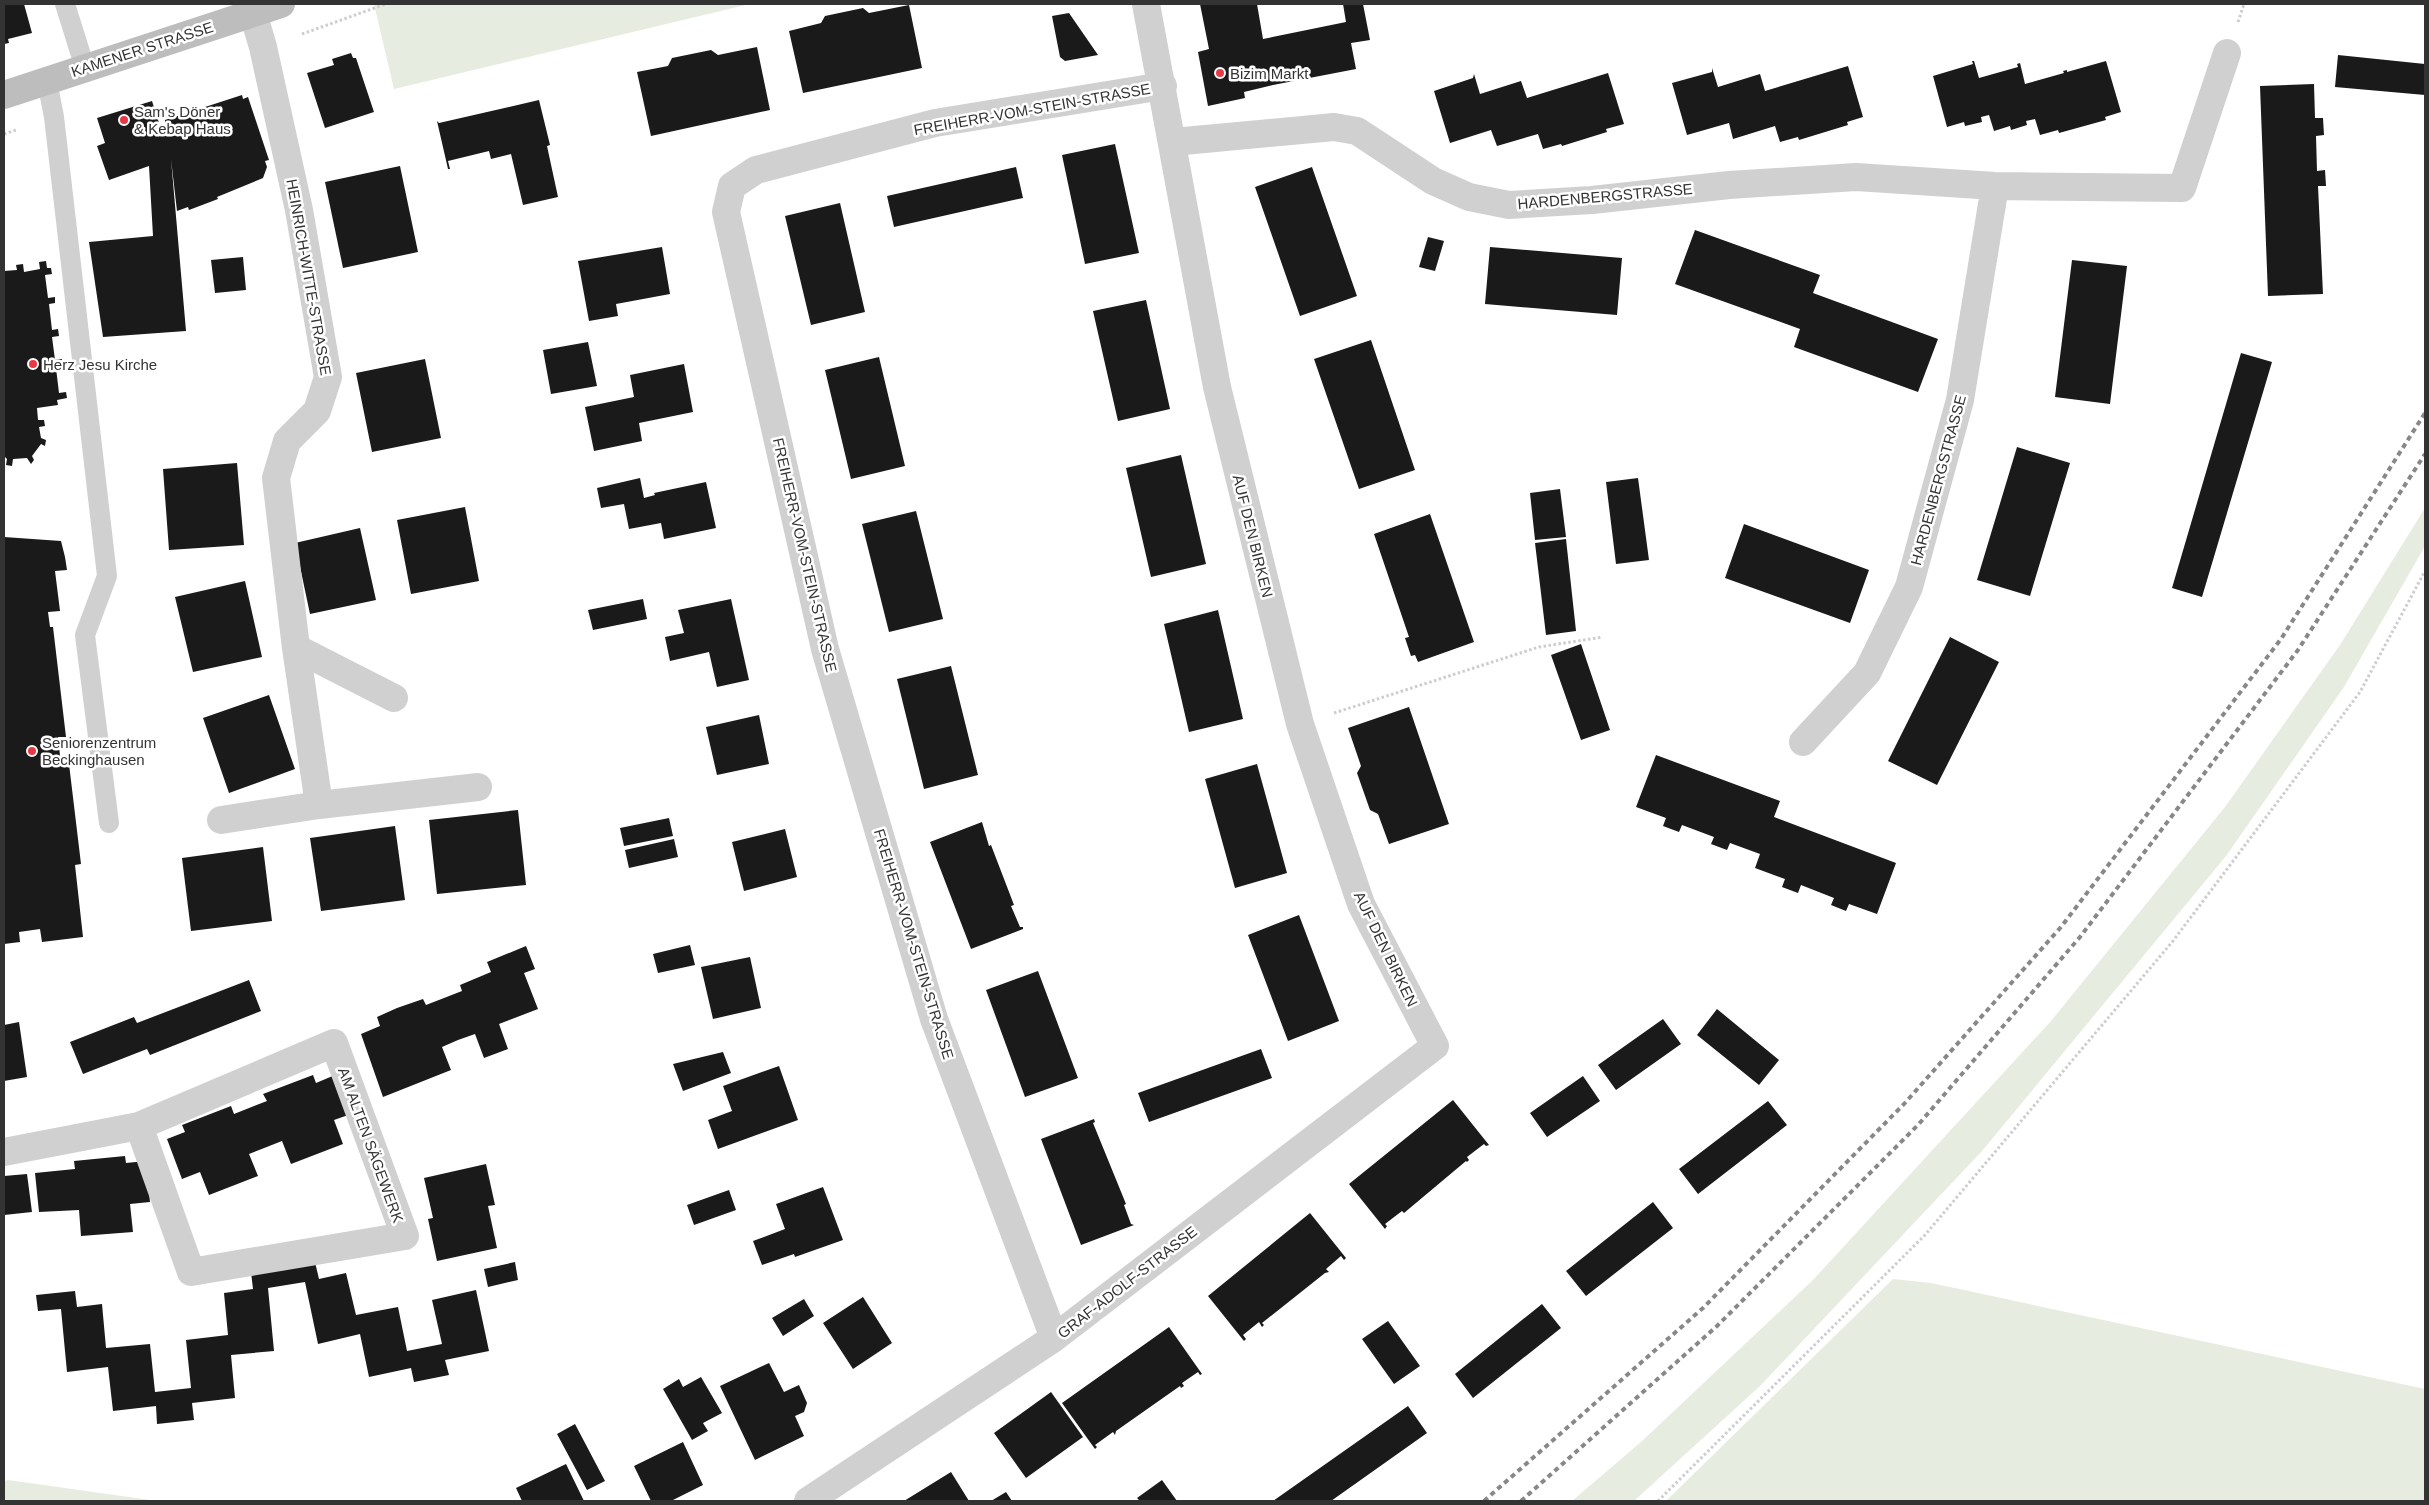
<svg xmlns="http://www.w3.org/2000/svg" width="2429" height="1505" font-family="Arial,sans-serif">
<style>
.green{fill:#e6ecdf}
.building{fill:#1a1a1a}
.lines{fill:none;stroke-linecap:round;stroke-linejoin:round}
.path{stroke:#cdcdcd;stroke-width:3;stroke-dasharray:2.5 2.5;stroke-linecap:butt}
.service{stroke:#d0d0d0;stroke-width:20}
.minor{stroke:#d0d0d0;stroke-width:28}
.secondary{stroke:#bdbdbd;stroke-width:28}
.rail{stroke:#888;stroke-width:4;stroke-dasharray:5 4;stroke-linecap:butt}
.poi-dot{fill:#e63946;stroke:#fff;stroke-width:2}
.labels{text-anchor:middle;dominant-baseline:central;stroke-width:5;stroke-linejoin:round;paint-order:stroke}
.street-label{font-size:15px;fill:#333;stroke:#fff}
.poi-label{font-size:15px;fill:#333;stroke:#fff;text-anchor:start}
</style>
<rect width="100%" height="100%" fill="#fff"/>
<path class="green" d="M374,4h376l-356,85z
M2425,508v38l-81,141 -118,169 -244,295 -222,235 -126,115h-62l69,-59 172,-162 238,-259 174,-214 115,-162z
M1893,1279l38,4 494,106v112h-759z
M8,1480l149,21h-153v-20z"/>
<path class="building" d="M4,4h20l8,29 -24,6 1,4 -5,1z
M1200,4h57l6,35 83,-17 -3,-18h20l7,36 -19,3 5,26 -83,16 -29,7 1,6 -37,8 -10,-54 11,-3z
M909,5l13,63 -119,25 -14,-62 32,-8 4,-7 38,-8 6,5z
M1069,13l29,42 -33,6 -5,-4 -8,-41z
M757,47l13,63 -119,26 -14,-64 31,-6 4,-8 39,-8 7,5z
M351,53l2,5h3l18,54 -49,16 -18,-55 27,-8 -2,-6z
M2338,55l87,9v31l-90,-8z
M1972,61h2l5,17 39,-11 -1,-3 3,-1 5,21 39,-11 -1,-2 4,-1v2l39,-11 15,51 -16,5 1,3 -47,13 -1,-3 -18,5 -5,-16 -9,2 1,4 -16,5 -1,-4 -16,5 -5,-16 -8,2 1,5 -17,4 -1,-4 -17,5 -14,-51 40,-12z
M1848,66l15,51 -16,5 1,3 -49,15 -1,-3 -18,5 -5,-16 -42,13 -4,-16 -42,12 -15,-52 40,-11v-4l6,19 42,-13 5,17z
M1608,73l16,51 -18,5 1,3 -45,14 -1,-2 -18,5 -5,-15 -41,12 -6,-16 -41,13 -16,-52 39,-13 1,-4 6,20 41,-13 6,17z
M2314,84l1,34h8l1,17 -8,1 1,35 8,-1 1,16h-8l5,108 -55,2 -8,-210z
M242,95l1,4 5,-2 21,63 -4,1 2,6 -4,11 -46,19 1,2 -29,11 -1,-3 -11,4 -6,-52 15,172 -83,6 -14,-95 64,-6 -4,-70 -40,14 -12,-34 8,-3 -8,-25 55,-17 8,25 5,-1v-5z
M539,100l11,45 -3,1 11,51 -35,8 -12,-51 -20,5 -2,-8 -41,10 2,8h-2l-11,-48 2,2z
M1115,144l24,109 -54,11 -23,-109z
M400,166l18,86 -75,16 -18,-86z
M1016,167l7,31 -129,29 -7,-31z
M1312,167l45,129 -57,20 -45,-129z
M840,203l25,109 -54,13 -26,-109z
M1695,230l125,45 -7,18 125,46 -20,53 -124,-45 6,-18 -125,-45z
M1428,237l16,4 -9,30 -16,-4z
M662,247l8,47 -54,10 2,12 -29,5 -11,-60z
M1490,247l132,11 -5,57 -132,-11z
M243,257l3,33 -31,3 -4,-33z
M2072,260l55,6 -17,138 -55,-7z
M46,261l1,7h4l1,6 -7,1 3,23 7,-1v6l-6,1 3,26 6,-1 1,7 -7,1 3,23 7,-1 1,8 -7,1 3,25 7,-1 1,6 -10,2 1,5 -21,3 1,12h6l1,6 -6,1 2,11 5,2 -1,6 -4,-2 -9,12 2,4 -3,4 -4,-6 -14,1 -1,7 -6,-1 1,-6 -3,-3v-185l13,-1 -1,-5 7,-1 1,8 16,-3 -1,-7z
M1146,300l24,109 -52,12 -25,-110z
M1371,340l44,130 -56,19 -45,-130z
M588,342l9,44 -46,8 -8,-44z
M2241,353l31,9 -70,235 -30,-9z
M879,357l26,109 -54,13 -26,-109z
M425,359l16,79 -69,14 -16,-79z
M684,364l9,48 -54,11 3,18 -48,10 -9,-44 49,-10 -4,-22z
M2017,447l53,16 -40,133 -53,-16z
M1181,455l25,109 -55,13 -25,-109z
M237,463l7,82 -75,5 -6,-81z
M640,478l4,20 11,-3 -1,-2 52,-11 10,46 -52,11 -3,-16 -32,6 -5,-25 -23,4 -4,-20z
M1638,478l11,82 -33,4 -10,-82z
M1560,489l6,48 -31,3 -5,-47z
M465,507l14,74 -68,13 -14,-74z
M916,511l27,108 -54,13 -27,-108z
M1430,514l44,128 -56,20 -3,-7 -4,1 -6,-18 4,-1 -35,-103z
M1744,524l125,46 -19,53 -125,-45z
M360,528l16,72 -66,14 -15,-71z
M4,537l57,4 4,16 2,13 -12,1 5,40 -12,1 2,15h3l13,110h-8l3,28 8,-1 12,100 -6,1 8,72 -41,5 -2,-13 -21,3 1,10 -16,2z
M1566,539l10,92 -30,4 -11,-92z
M245,581l17,76 -69,15 -18,-75z
M643,599l4,20 -54,11 -5,-20z
M731,599l18,81 -32,7 -8,-35 -39,9 -5,-24 19,-4 -6,-23z
M1218,610l25,109 -54,13 -25,-108z
M1950,637l49,25 -62,123 -49,-24z
M1581,644l29,86 -29,10 -30,-85z
M951,666l27,109 -54,14 -27,-110z
M269,695l26,74 -66,24 -26,-75z
M1409,707l40,117 -60,20 -11,-30 -8,-4 -13,-37 4,-7 -13,-38z
M759,715l10,49 -52,11 -11,-48z
M1656,755l124,46 -6,16 122,46 -19,51 -28,-10 -3,7 -15,-6 3,-7 -33,-13 -3,8 -16,-6 3,-8 -30,-11 5,-14 -30,-11 -3,7 -16,-6 3,-7 -32,-12 -3,7 -16,-6 3,-8 -30,-11z
M1257,764l30,109 -52,15 -30,-109z
M518,810l8,75 -89,9 -8,-74z
M669,818l4,18 -49,10 -4,-18z
M982,822l7,24 2,-1 23,60 -3,1 9,21h3v2l-52,20 -41,-107z
M395,826l10,74 -84,11 -11,-73z
M785,829l12,48 -53,14 -12,-49z
M674,839l4,18 -49,11 -4,-18z
M263,847l9,74 -81,10 -9,-73z
M1299,915l40,106 -51,20 -40,-106z
M690,945l5,20 -37,8 -5,-19z
M526,946l9,23 -11,4 14,36 -39,15 9,25 -24,9 -9,-24 -17,6 -16,7 9,23 -68,27 -22,-63 19,-8 -3,-9 20,-9 26,-9 3,6 36,-14 -2,-6 31,-13 -4,-10z
M750,957l11,51 -48,11 -12,-52z
M1038,971l40,107 -53,19 -39,-107z
M249,980l12,31 -111,44 -3,-6 -64,25 -13,-32 64,-25 3,6z
M1717,1009l62,51 -20,25 -62,-50z
M1663,1019l18,25 -65,46 -18,-25z
M19,1022l8,55 -23,4v-56z
M1261,1049l11,29 -123,44 -11,-29z
M723,1052l8,21 -48,18 -10,-27z
M779,1066l19,54 -80,29 -10,-29 24,-9 -9,-25z
M313,1075l3,8 19,-8 16,39 -17,6 9,24 -52,20 -9,-23 -33,13 9,22 -49,19 -9,-23 -18,7 -15,-40 18,-7 -3,-7 49,-19 3,8 33,-13 -4,-7z
M1583,1076l17,25 -53,36 -17,-24z
M1453,1100l36,45 -3,1 -2,-2 -17,13 2,3 -2,2 -1,-1 -62,52 -2,-2 -17,13 2,2 -2,3 -36,-45z
M1768,1101l19,24 -89,69 -19,-25z
M1094,1119l1,3 -2,1 33,81 -2,1 7,19 3,1 -53,20 -40,-106z
M125,1156l1,7 20,-2 4,41 -20,2 3,28 -52,4 -2,-26 -40,2 -4,-39 40,-4 -1,-8z
M486,1164l9,41 -7,1 9,42 -60,13 -9,-42 5,-1 -9,-40z
M27,1174l5,38 -28,3v-39z
M823,1187l20,53 -48,17 -1,-3 -32,11 -9,-24 32,-12 -9,-25z
M729,1190l7,20 -42,15 -7,-20z
M1653,1202l20,26 -87,68 -20,-25z
M1310,1213l36,45 -2,2 -3,-4 -15,13 3,3 -4,1 -63,50 2,2 -2,2 -3,-5 -16,13 3,4 -2,2 -36,-45z
M315,1262l4,17 27,-6 10,42 42,-8 9,44 35,-7 -10,-44 44,-10 13,61 -44,9 4,15 -35,7 -3,-14 -42,9 -9,-43 -42,10 -13,-62 -37,6 6,63 -43,4 4,43 -43,5 2,17 -37,4 -1,-18 -43,5 -5,-44 -41,5 -6,-63 -23,2 -2,-16 39,-4 2,16 25,-3 4,44 44,-4 5,48 36,-4 -5,-48 42,-5 -4,-42 29,-4 -2,-17z
M515,1262l3,18 -30,7 -4,-18z
M863,1297l29,46 -39,26 -30,-46z
M804,1299l10,17 -31,20 -11,-18z
M1542,1304l19,24 -88,70 -18,-24z
M1388,1321l32,45 -26,18 -32,-45z
M1169,1327l33,47 -2,1 -2,-3 -16,11 2,3 -3,2 -1,-2 -64,45 -1,4 -2,-3 -18,13 2,2 -2,2 -33,-46z
M769,1363l15,29 15,-7 8,18 -3,9 -9,4 9,20 -49,24 -35,-74z
M701,1377l21,36 -19,10 5,8 -16,9 -29,-51 16,-10 4,8z
M1051,1392l32,45 -57,41 -32,-45z
M1408,1406l19,27 -96,68h-58z
M575,1424l30,57 -18,9 -30,-56z
M683,1442l20,43 -32,16h-20l-17,-35z
M566,1464l18,37h-62l-6,-13z
M951,1472l18,29h-65z
M1162,1480l15,21h-37l-3,-3z
M1006,1492l6,9h-21z"/>
<g class="lines">
<path class="path" d="M2238,22l6,-18
M302,34l84,-30
M4,134l12,-4
M1334,713l205,-66 64,-10
M1658,1501l267,-266 248,-294 187,-249 65,-121"/>
<path class="service" d="M65,4l20,64
M47,81l7,36 53,459 -22,59 24,188"/>
<path class="minor" d="M253,13l10,34 36,163 29,167 -11,34 -30,30 -11,37 20,170 23,157
M1173,142l161,-15 23,4 76,50 36,16 40,8 83,-5 137,-15 127,-8 139,9 187,2 45,-135
M296,648l98,50
M1803,742l64,-69 42,-86 51,-187 35,-214
M221,820l98,-15 159,-18
M4,1152l135,-26 195,-83 71,193 -214,36 -52,-146
M1054,1338l-120,-319 -109,-370 -99,-437 6,-26 24,-16 179,-47 228,-37
M808,1501l246,-163 381,-292 -74,-142 -61,-180 -83,-337 -71,-383"/>
<path class="secondary" d="M4,95l277,-91"/>
<path class="rail" d="M1484,1501l219,-193 201,-204 157,-177 220,-288 144,-226
M1521,1501l196,-175 201,-201 162,-188 218,-287 127,-196"/>
</g>
<g class="poi-dot">
<circle cx="1220" cy="73" r="5"/>
<circle cx="124" cy="120" r="5"/>
<circle cx="33" cy="364" r="5"/>
<circle cx="32" cy="751" r="5"/>
</g>
<g class="labels">
<g class="street-label">
<text transform="translate(142 49) rotate(-18)">KAMENER STRASSE</text>
<text transform="translate(1032 109) rotate(-10)">FREIHERR-VOM-STEIN-STRASSE</text>
<text transform="translate(1605 196) rotate(-5)">HARDENBERGSTRASSE</text>
<text transform="translate(309 277) rotate(80)">HEINRICH-WITTE-STRASSE</text>
<text transform="translate(1938 480) rotate(-75)">HARDENBERGSTRASSE</text>
<text transform="translate(1253 536) rotate(76)">AUF DEN BIRKEN</text>
<text transform="translate(805 555) rotate(77)">FREIHERR-VOM-STEIN-STRASSE</text>
<text transform="translate(914 944) rotate(73)">FREIHERR-VOM-STEIN-STRASSE</text>
<text transform="translate(1386 949) rotate(64)">AUF DEN BIRKEN</text>
<text transform="translate(371 1145) rotate(70)">AM ALTEN SÄGEWERK</text>
<text transform="translate(1127 1282) rotate(-38)">GRAF-ADOLF-STRASSE</text>
</g>
<g class="poi-label">
<text x="1230" y="73">Bizim Markt</text>
<text x="134" y="111">Sam's Döner<tspan x="134" dy="17">&amp; Kebap Haus</tspan></text>
<text x="43" y="364">Herz Jesu Kirche</text>
<text x="42" y="742">Seniorenzentrum<tspan x="42" dy="17">Beckinghausen</tspan></text>
</g>
</g>
<rect width="2429" height="1505" fill="none" stroke="#333333" stroke-width="10"/>
</svg>
